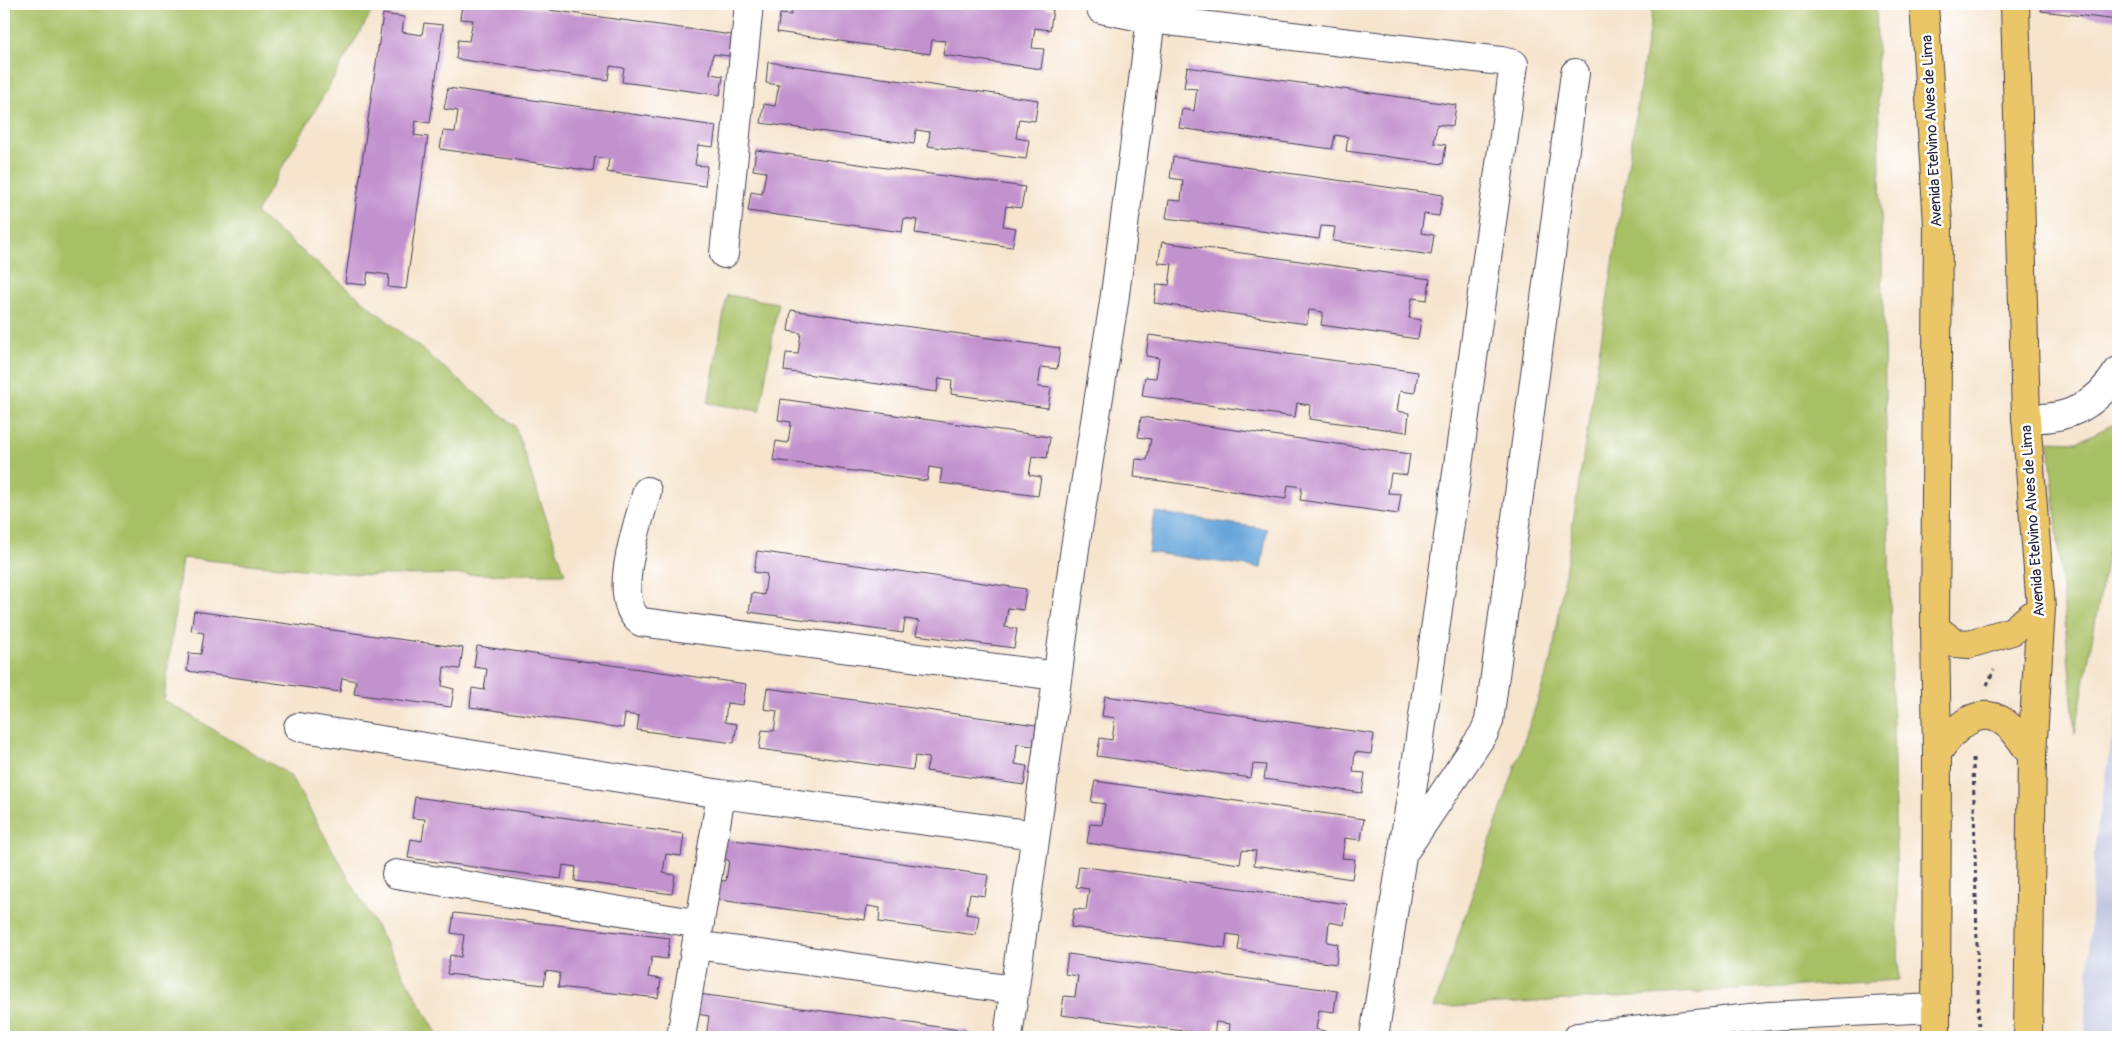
<svg xmlns="http://www.w3.org/2000/svg" width="2122" height="1041" font-family="Pangolin,sans-serif">
<style>
.industrial{fill:#bdc3de}
.green{fill:#a8c065;stroke:#657150}
.water{fill:#68a6da;stroke:#45648a}
.building{fill:#c292ce}
.lines{fill:none;stroke-linecap:round;stroke-linejoin:round}
.minor-casing{stroke:#423f51;stroke-width:30}
.major-casing{stroke:#423f51;stroke-width:30}
.path{stroke:#423f51;stroke-width:3;stroke-dasharray:4 4;stroke-linecap:butt}
.minor{stroke:#fff;stroke-width:28}
.major{stroke:#ebc669;stroke-width:28}
.labels{text-anchor:middle;dominant-baseline:central;stroke-width:5;stroke-linejoin:round;paint-order:stroke}
.street-label{font-size:15px;fill:#22223b;stroke:#fff}
</style>
<rect width="100%" height="100%" fill="#fff"/>
<filter id="ink" filterUnits="userSpaceOnUse"><feTurbulence type="fractalNoise" baseFrequency=".02" numOctaves="2"/><feDisplacementMap in="SourceGraphic" scale="10" xChannelSelector="R" yChannelSelector="G"/><feConvolveMatrix kernelMatrix="1 2 1 2 8 2 1 2 1" color-interpolation-filters="sRGB"/></filter>
<filter id="wash" filterUnits="userSpaceOnUse"><feTurbulence type="fractalNoise" baseFrequency=".0096" numOctaves="4" result="noise"/><feDisplacementMap in="SourceGraphic" scale="20" xChannelSelector="R" yChannelSelector="G"/><feGaussianBlur stdDeviation="1.12" result="paint"/><feColorMatrix in="noise" values="0 0 0 0 0 0 0 0 0 0 0 0 0 0 0 0 0 1.4 0 .05"/><feComposite in="paint" operator="in"/></filter>
<g filter="url(#wash)">
<rect width="100%" height="100%" fill="#f6e4cd"/>
<path class="industrial" d="M2118,702v335h-33l9,-187z"/>
<path class="green" d="M4,4h372l-120,209 259,213 50,148 -197,1 -186,-17 -18,142 126,75 149,262h-435z
M1653,4h223l23,976 -465,28 118,-350z
M727,295l51,8 -18,108 -52,-8z
M2118,422v74l-43,238 -26,-293 28,1z"/>
<path class="water" d="M1154,512l113,17 -6,39 -113,-16z"/>
<g id="blocks">
<path class="building" d="M462,4h43l227,31 -3,21 -16,-2 -3,20 13,2 -3,19 -98,-13 2,-14 -14,-2 -2,14 -152,-21 2,-19 11,1 4,-21 -13,-1z
M792,4h225l36,5 -3,21 -15,-2 -3,20 12,1 -3,20 -98,-14 2,-14 -13,-1 -2,14 -153,-22 3,-18 11,1z
M2042,4h76v16l-77,-9z
M383,14l21,3 -2,15 20,3 2,-12 19,2 -13,98 -14,-2 -2,14 14,2 -22,152 -18,-2 1,-12 -21,-3 -2,13 -21,-2z
M768,62l270,38 -3,21 -16,-2 -3,19 13,2 -3,19 -98,-13 2,-14 -14,-2 -2,14 -153,-21 3,-19 11,2 4,-21 -13,-2z
M1187,67l269,38 -3,21 -16,-2 -3,19 12,2 -3,19 -97,-13 2,-14 -13,-2 -3,14 -153,-21 3,-19 12,2 3,-22 -13,-1z
M448,88l268,38 -3,21 -15,-2 -3,20 12,1 -2,20 -98,-14 2,-13 -14,-2 -2,14 -153,-22 3,-18 12,1 3,-21 -14,-2z
M756,150l269,37 -4,21 -15,-2 -3,20 13,2 -4,19 -97,-14 2,-13 -13,-2 -2,14 -154,-21 3,-19 11,2 4,-22 -13,-2z
M1173,157l270,38 -4,21 -15,-2 -3,19 13,2 -3,20 -98,-14 2,-14 -14,-1 -2,13 -153,-21 3,-18 12,1 2,-21 -13,-2z
M1162,242l268,37 -3,21 -15,-2 -3,20 12,2 -3,19 -97,-14 2,-13 -14,-2 -2,14 -153,-21 3,-19 12,1 3,-21 -14,-1z
M791,310l269,38 -3,21 -16,-2 -3,20 13,1 -3,20 -97,-14 1,-14 -13,-2 -2,14 -153,-21 2,-18 12,1 3,-21 -13,-2z
M1149,335l269,37 -3,21 -15,-2 -3,20 12,2 -2,19 -98,-13 1,-14 -13,-2 -2,14 -153,-21 3,-19 11,1 3,-20 -13,-2z
M781,399l269,38 -3,21 -15,-2 -3,19 12,2 -3,19 -98,-13 2,-14 -13,-2 -2,14 -154,-21 3,-19 12,2 3,-21 -13,-2z
M1141,417l269,37 -3,21 -16,-2 -3,20 13,1 -3,20 -98,-14 2,-13 -14,-2 -2,14 -152,-22 2,-18 11,1 4,-21 -13,-2z
M757,551l269,38 -3,21 -15,-2 -3,19 12,2 -3,19 -98,-13 3,-14 -14,-2 -2,14 -154,-21 3,-19 12,2 3,-21 -13,-2z
M194,611l269,37 -3,21 -16,-2 -2,19 12,3 -3,18 -97,-13 2,-13 -14,-3 -2,14 -153,-21 2,-18 12,1 3,-21 -13,-2z
M477,646l269,38 -3,21 -16,-2 -2,19 12,2 -3,19 -97,-13 2,-14 -14,-2 -2,14 -153,-21 2,-19 12,2 3,-21 -13,-2z
M767,688l269,37 -3,21 -16,-2 -2,20 12,2 -3,19 -98,-14 3,-13 -14,-2 -2,14 -154,-21 3,-19 12,1 3,-20 -13,-2z
M1105,696l269,38 -3,20 -16,-2 -2,20 12,1 -3,20 -98,-14 2,-14 -13,-1 -2,14 -154,-22 3,-18 12,2 3,-22 -13,-2z
M1095,781l269,38 -3,21 -16,-2 -3,20 13,1 -3,20 -98,-14 2,-14 -14,-1 -2,14 -153,-21 3,-19 12,1 3,-21 -14,-2z
M415,797l269,37 -3,22 -15,-2 -3,19 12,2 -3,19 -97,-13 1,-14 -13,-2 -2,14 -153,-21 3,-19 11,2 3,-22 -13,-1z
M719,838l269,37 -3,21 -15,-2 -4,20 13,2 -3,19 -97,-13 1,-14 -13,-2 -2,14 -153,-21 2,-19 12,1 3,-21 -13,-1z
M1079,866l268,38 -3,21 -15,-3 -2,20 11,2 -2,20 -98,-14 2,-14 -13,-2 -2,14 -154,-21 3,-18 12,1 3,-21 -13,-2z
M454,913l216,25 -3,21 -15,-2 -4,20 13,2 -3,19 -100,-11 2,-14 -14,-2 -2,14 -97,-11 3,-19 11,2 3,-22 -13,-2z
M1068,954l269,37 -3,21 -15,-2 -3,19 12,3v5h-99l1,-13 -14,-2 -2,13 -153,-20 3,-19 11,1 3,-21 -13,-2z
M699,994l269,37 -1,6h-261l3,-21 -13,-2z"/>
</g>
</g>
<g filter="url(#ink)">
<use href="#blocks" fill-opacity="0" stroke="#423f51" stroke-width="1"/>
<g class="lines">
<defs>
<path id="minor" d="M1101,9l50,10
M724,254l25,-250
M2026,418c42,3 71,-13 92,-47
M647,491c-8,32 -38,109 -6,131l416,54
M298,727l423,67 314,41
M1406,849l78,-116 5,-12 86,-648
M396,874l304,50
M696,945l318,45
M681,1037l40,-243
M1008,1037l67,-489 39,-246 37,-283 350,42 13,3 -95,681 -45,292
M1578,1037l191,-21 166,-8"/>
<path id="major" d="M1924,4l14,220 -3,404 2,125 -1,284
M2015,4l11,414 15,190 -9,147 -4,282
M1935,628l20,15 14,1 43,-13 29,-23
M1937,753c17,-24 43,-54 73,-26 8,7 15,19 22,28"/>
</defs>
<use href="#minor" class="minor-casing"/>
<use href="#major" class="major-casing"/>
<path class="path" d="M1987,685l7,-15
M1973,758l6,279"/>
<use href="#minor" class="minor"/>
<use href="#major" class="major"/>
</g>
</g>
<g class="labels">
<g class="street-label">
<text transform="translate(1932 131) rotate(-93)">Avenida Etelvino Alves de Lima</text>
<text transform="translate(2033 521) rotate(-94)">Avenida Etelvino Alves de Lima</text>
</g>
</g>
<rect width="2122" height="1041" fill="none" stroke="#fff" stroke-width="20"/>
</svg>
